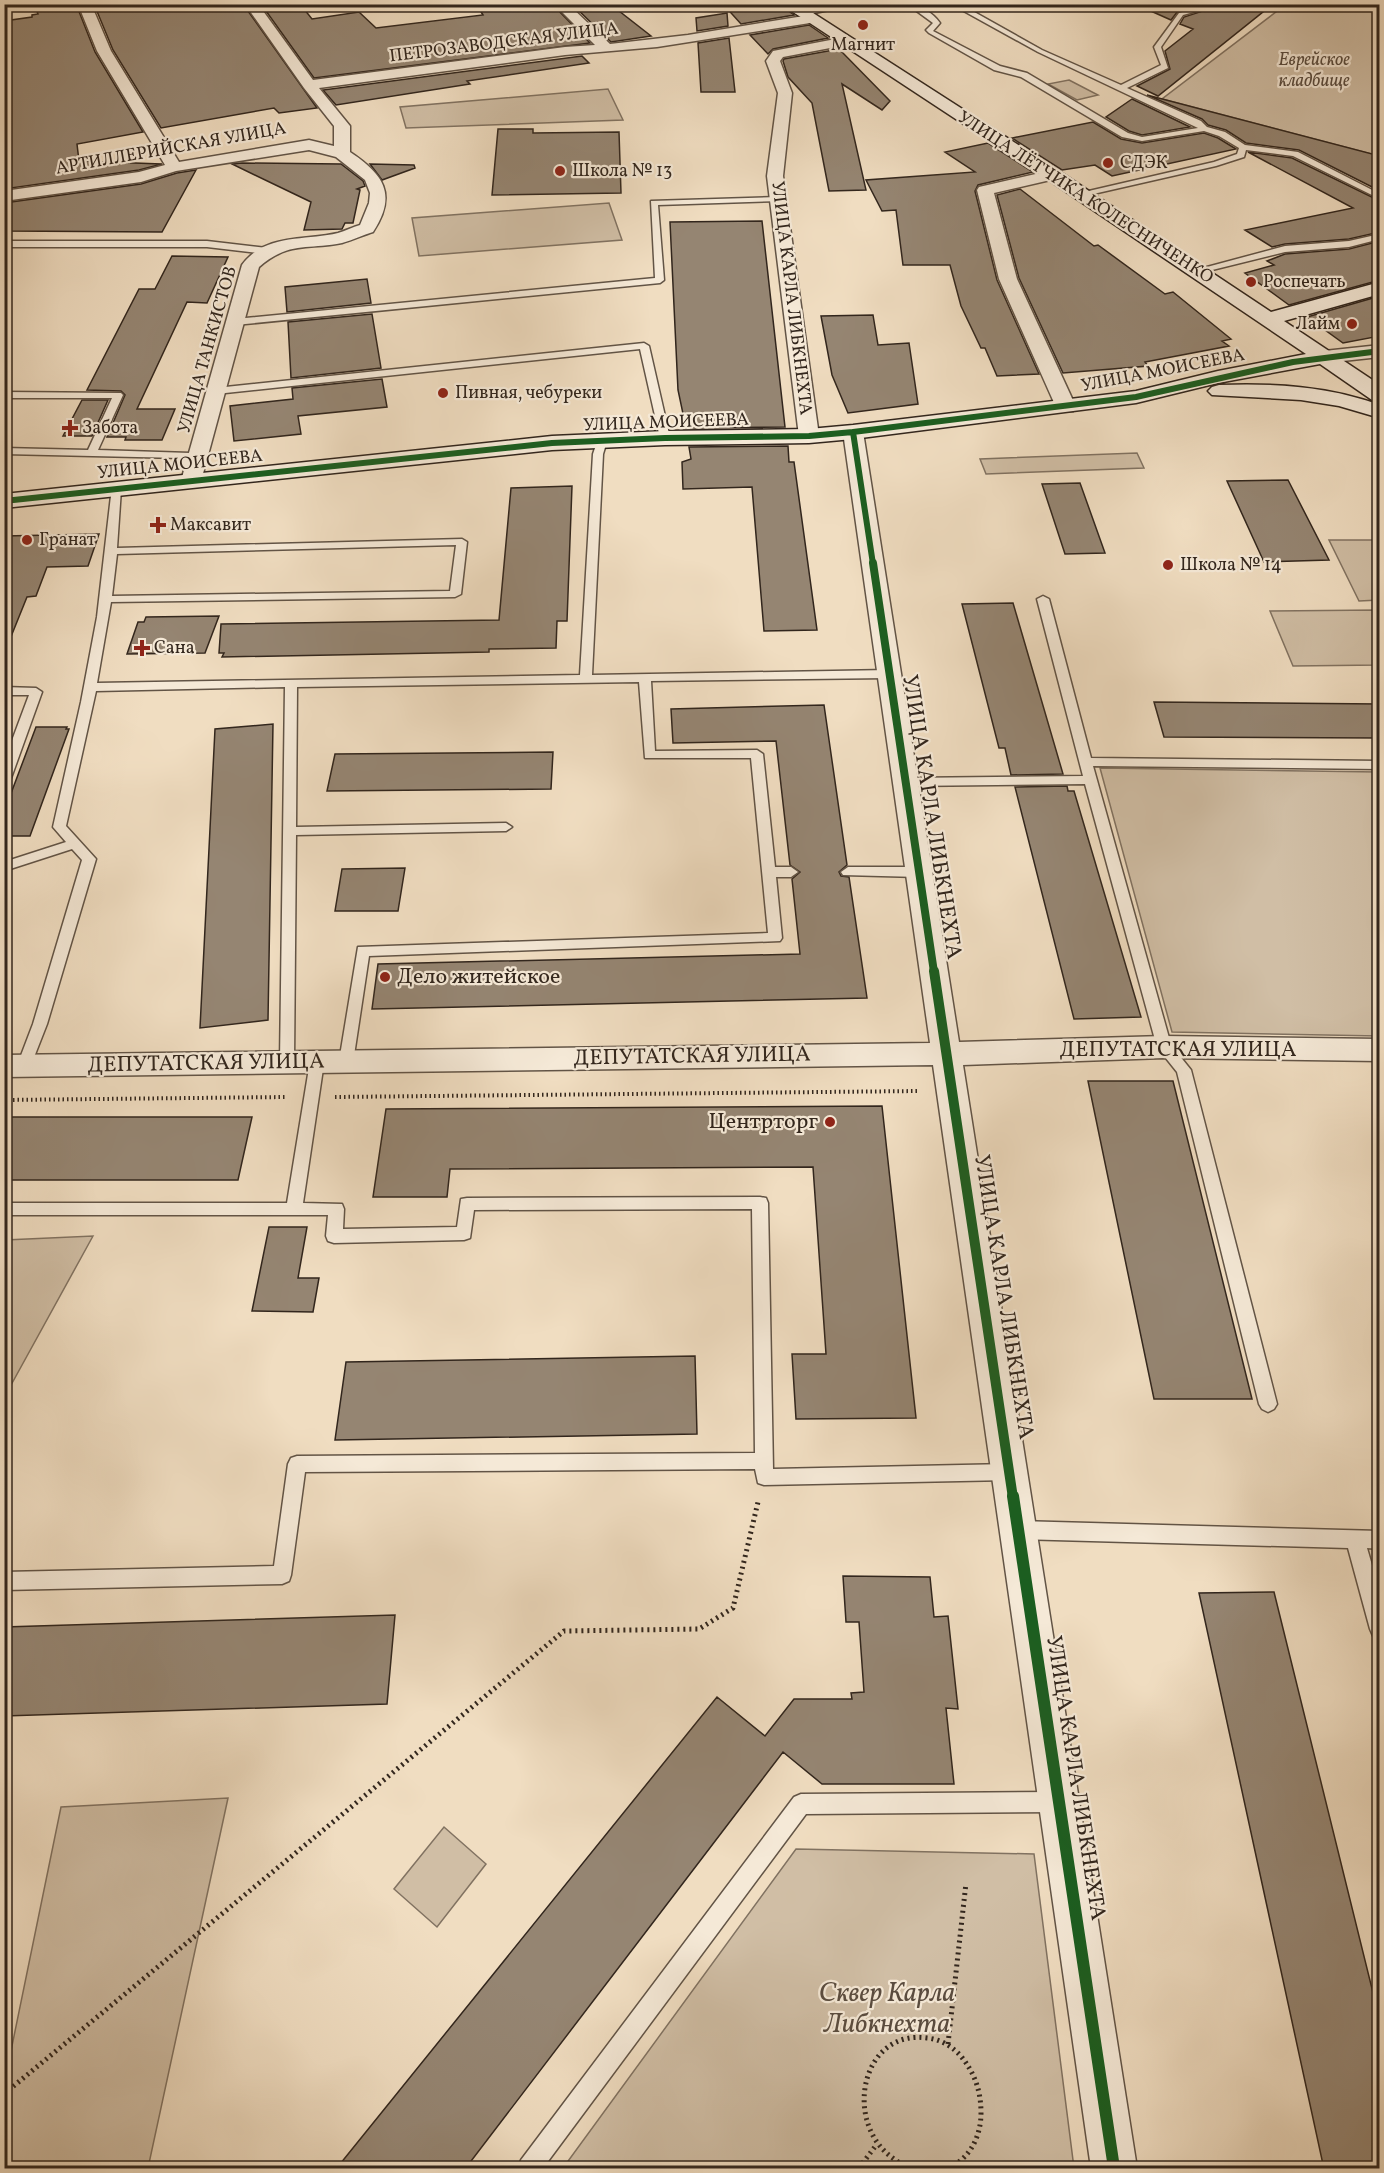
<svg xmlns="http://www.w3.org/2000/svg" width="1384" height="2173" font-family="Vollkorn,serif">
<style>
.green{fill:#d0bea5;stroke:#817261;stroke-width:1.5}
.building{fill:#958572;stroke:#32261d;stroke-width:1.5}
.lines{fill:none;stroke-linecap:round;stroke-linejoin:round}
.lane-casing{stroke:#625446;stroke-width:3}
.street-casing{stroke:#625446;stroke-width:3}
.secondary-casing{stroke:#32261d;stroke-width:3}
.path-far1{stroke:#32261d;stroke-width:4;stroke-dasharray:1.5 3;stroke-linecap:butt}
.path{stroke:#32261d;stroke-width:5;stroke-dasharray:2 4;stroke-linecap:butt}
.lane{fill:#f5e9d7;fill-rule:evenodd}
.street{fill:#f5e9d7;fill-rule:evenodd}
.secondary{fill:#f5e9d7;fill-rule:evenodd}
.cycleway-far3-casing{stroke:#f5e9d7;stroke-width:8}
.cycleway-far2-casing{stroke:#f5e9d7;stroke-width:10}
.cycleway-far1-casing{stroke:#f5e9d7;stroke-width:14}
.cycleway-casing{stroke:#f5e9d7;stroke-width:16}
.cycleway-far3{stroke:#1b5e20;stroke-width:6}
.cycleway-far2{stroke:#1b5e20;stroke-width:8}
.cycleway-far1{stroke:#1b5e20;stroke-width:10}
.cycleway{stroke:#1b5e20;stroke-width:12}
.poi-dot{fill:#8f2418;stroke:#f5e9d7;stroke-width:2}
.labels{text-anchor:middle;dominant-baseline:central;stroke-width:4.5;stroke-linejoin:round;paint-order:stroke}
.far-street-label{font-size:18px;fill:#32261d;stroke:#f5e9d7}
.far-poi-label{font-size:18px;fill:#32261d;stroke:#f5e9d7;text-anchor:start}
.far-park-label{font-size:18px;font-style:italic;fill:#5a4c3f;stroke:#f5e9d7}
.street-label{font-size:22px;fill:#32261d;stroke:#f5e9d7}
.poi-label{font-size:22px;fill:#32261d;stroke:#f5e9d7;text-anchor:start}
.near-park-label{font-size:27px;font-style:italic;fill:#5a4c3f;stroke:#f5e9d7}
</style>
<rect width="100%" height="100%" fill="#f0ddc1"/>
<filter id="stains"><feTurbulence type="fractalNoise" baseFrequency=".00333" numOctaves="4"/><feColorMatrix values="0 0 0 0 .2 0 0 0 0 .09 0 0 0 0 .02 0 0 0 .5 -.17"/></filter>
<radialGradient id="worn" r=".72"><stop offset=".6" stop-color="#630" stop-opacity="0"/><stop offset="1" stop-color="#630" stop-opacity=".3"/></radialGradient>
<path class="green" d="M1370,4l9,2v150l-217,-57 123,-94z
M1069,80l29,15 -21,5 -29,-16z
M608,89l15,31 -217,8 -6,-21z
M609,203l13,37 -203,16 -7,-38z
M1137,453l7,15 -158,6 -6,-15z
M1329,540h50v60l-20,1z
M1379,610v55l-86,1 -23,-55z
M1100,768l279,4v264l-207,-4z
M93,1236l-88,160v-156z
M228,1798l-80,370h-143v-88l56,-273z
M444,1827l42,37 -49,63 -43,-38z
M796,1849l238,5 40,314h-511z"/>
<path class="building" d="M45,4h31l19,48 48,80 -66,12 2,17 83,3 -23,6 -135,19v-168l28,-4v-2l6,-1 -2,-5 10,-2z
M94,4h149l74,104 -38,5 -5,-5 -113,20 -48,-78z
M261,4h39l12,15 47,-7 17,16 107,-13 -7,-11h76l38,39 -276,35z
M572,4h38l41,32 -40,6z
M723,4h56l15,11 -53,9z
M1135,4h65l-22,7 -7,9z
M1224,4h49l-115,92 -21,-10 33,-17 -5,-18 28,-22 -13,-5 4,-7z
M727,13l1,13 -31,5 -1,-13z
M809,25l19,13 -55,11 -5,5 -18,-19z
M729,38l6,54h-34l-3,-49z
M839,49l51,52 -8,9 -40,-26 24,106 -37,1 -17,-88 -24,-26 -5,-16 1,-2z
M582,56l7,7 -122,18 3,3 -134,21 -13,-15z
M1147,95l233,61v35l-81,-41 -53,-7 -20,-13 -18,-5 -6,-6z
M1132,99l58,28 -48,8 -13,-4 -23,-14z
M1093,122l28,17 21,4 62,-10 14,5 18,11 -124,27 -17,-11 -33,5 -50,-32z
M498,129h35v4l86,-1 2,61 -129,2z
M988,143l45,29 -55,13 -3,6 22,89 42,94 -42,2 -12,-28h-4l-20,-42 -11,-41h-47l-7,-55 -14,1 -16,-31 109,-8 -30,-20z
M1248,152l44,6 88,43v31l-31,7 -64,5 -13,3 -27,-17 108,-22z
M242,163l99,1 22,17 2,5 -8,3 3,1 -7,33h-8l-3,6 -38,1 7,-28 -79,-38z
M370,164l44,1 1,3 -33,12z
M196,170l-34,62 -158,-1v-28l137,-19 36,-11z
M1020,189l74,57 4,-1 67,49 8,-2 58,47 -9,2 7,5 -84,16 3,4 -85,7 -44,-95 -22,-83z
M762,221l23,206 -99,1 -8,-38 -8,-168z
M1380,241v39l-91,25 -44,-32 29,-8 -7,-4 18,-7 64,-5z
M172,256l56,1 -21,46 -20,-1 -50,107h38l-13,31h-37l1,-3h-19l18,-42 -4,-4 -34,-1 52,-101h16z
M367,279l4,24 -84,9 -2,-25z
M1380,296v40l-37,7 -36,-26z
M372,314l9,54 -90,10 -3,-56z
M873,315l5,30 31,-2 9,61 -70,9 -16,-38 -11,-59z
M382,379l5,28 -89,9 3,18 -67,7 -4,-35 63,-7 -1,-11z
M82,400h26l-16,36h-29z
M788,446l1,16h5l23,168 -53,1 -12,-144 -69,2 -1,-27 9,-3 -2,-12z
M1288,480l41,80 -65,2 -37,-81z
M1080,483l25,70 -40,1 -23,-70z
M572,486l-5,135h-10l-1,27 -67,1v3l-267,5 2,-4h-5l2,-29 278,-4 12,-132z
M99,534l-11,32 -41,1 -11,29 -9,1 -21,52h-2v-113z
M1013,603l50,171 -52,1 -6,-27h-6l-37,-144z
M219,616l-14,37 -78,1 11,-32h6l2,-5z
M1154,702l226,2v34l-216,-1z
M824,705l23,160 -8,7 2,4 8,1 18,121 -495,11 6,-45 422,-10 -8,-75 8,-7 -10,-7 -14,-124 -103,2 -2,-34z
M273,724l-5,296 -68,8 15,-299z
M36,727h31l-1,2h3l-39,107h-26v-24z
M553,752l-2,37 -224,2 8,-37z
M1067,786l1,5h6l67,226 -67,2 -59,-232z
M405,868l-7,43h-63l7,-42z
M1088,1081h85l79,318h-98z
M882,1106l34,312 -120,1 -4,-65h34l-13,-187 -363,2 -3,28h-74l13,-88z
M4,1117h248l-14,63h-234z
M269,1227h38l-9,51h21l-6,34 -61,-1z
M695,1356l2,78 -362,6 11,-78z
M843,1576l87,1 4,40 14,-1 10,93 -12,-1 8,76h-132l-39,-32 -318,417h-129l381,-472 48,39 29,-37h58l-1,-6 13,-1 -5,-70h-13z
M1274,1592l106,429v148h-56l-125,-576z
M395,1615l-8,89 -383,12v-89z"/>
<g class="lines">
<defs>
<path id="lane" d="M907,4c12,0 26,9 33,19l-7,8 67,35 27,7 101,60 14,4 56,-9 -160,-76 -87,-48h9l82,46 79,35 40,-20 -7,-18 25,-34 30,-9h13l-39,11 -22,32 7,21 -41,20 74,33 6,6 18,5 20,13 53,7 82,42v5l-87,-43 -47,-6 -2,7 -28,9 -136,31v-4l134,-31 23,-8 2,-6 -20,-12 -15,-5 -62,10 -20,-4 -101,-60 -27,-7 -65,-37 -3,-3 7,-7z
M778,197l4,2 -1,2 -123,4 6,75 -4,3 -425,42 -5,-3 5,-3 420,-41 -4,-77z
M1380,234v5l-31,8 -64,5 -89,22 -4,-3 93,-25 64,-5z
M4,241h203l60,7 4,3 -4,3 -60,-7h-203z
M644,343l5,3 21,92 -5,3 -5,-3 -20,-89 -424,45 -5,-3 5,-3z
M4,392l117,1 2,2 -25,55 92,3 6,28 -5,3 -5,-3 -5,-23 -177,-4v-6l84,2 24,-52h-108z
M598,439l9,2 -4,13 -11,221 297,-5 6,4 -6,4 -238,3 4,70 102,-1 6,4 12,113h16l7,5 -7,5h-15l6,61 -2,3 -411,15 -16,106 -2,4h-10l-2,-4 19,-115 410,-14 -17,-175h-106l-6,-76 -342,5 -1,140 210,-4 6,4 -6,4 -210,4 -2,227 -2,4h-10l-2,-4 5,-375 -189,4 -30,135 30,33 -49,165 -18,46h-10l-2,-4 16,-42 49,-164 -10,-11 -68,22v-9l62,-20 -13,-15 28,-125 16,-85 15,-130 9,2 -4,59 345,-9 5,3 -6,52 -6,3 -344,5 -14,81 483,-8 13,-221zM456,545l-6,46 -338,5 5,-42z
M1043,596l6,3 42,159 289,3v8l-287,-3 78,279 20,25 86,334 -3,5 -6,3 -6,-3 -3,-5 -82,-332 -20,-25 -72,-263 -179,2 -6,-4 6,-4 177,-2 -46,-177z
M4,687l32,1 6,4 -32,89 -6,4v-23l25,-67h-25z
M848,867h71l7,5 -7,5 -76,-2 -2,-3z
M317,1056l5,2 2,4 -21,141 39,1 2,5 -1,20 114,-2 4,-28 6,-1 293,-1 6,1 2,5 5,266 236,-5 6,2 3,6 -3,6 -6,2 -245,5 -6,-2 -3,-14 -450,3 -14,103 -2,6 -7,3 -278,6v-18l270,-6 14,-102 3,-6 6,-2 458,-3 -3,-244 -278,1 -4,28 -6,2 -130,3 -6,-2 -2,-5 2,-21h-324v-12h283l23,-141 2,-4z
M1018,1521l362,10v18l-13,-1 13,45v45l-7,-2 -3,-7 -22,-81 -330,-9 -7,-3 -2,-6 2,-6z
M1059,1792l7,3 3,7 -3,7 -7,3 -253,2 -263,354h-25l3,-8 273,-363 7,-3z"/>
<path id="street" d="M78,4h13l20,47 68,111 130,-22 25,6v-20l-30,-38 -59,-84h13l55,76 252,-33 30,-2 -41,-41h14l42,40 78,-9 122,-20 7,4 -7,4 -153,24 -92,8 -246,33 31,38v26c33,22 48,42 23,80 -10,3 -20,8 -31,11 -35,7 -53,-2 -83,24l-58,214 -3,4 -7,2 -7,-2 -3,-4 61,-216c23,-32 63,-24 96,-32 7,-2 15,-6 22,-8l9,-22 1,-10 -5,-13 -29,-23 -27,-7 -133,21 -35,11 -137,19v-10l135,-19 26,-7 -68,-114z
M817,4h28l-1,3 -44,9 -7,-4 2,-3z
M846,37l7,4 -2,3 -68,13 -3,4 12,32 -9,83 36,260 -3,4h-14l-3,-4 -32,-260 11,-83 -12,-32 7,-10z
M1053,170l6,2 2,3 -2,3 -65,15 23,86 59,128 -3,4h-14l-3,-4 -57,-128 -22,-89 2,-3z
M1380,345v12l-56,6 -7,-2 -2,-4 2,-4 7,-2z
M853,426l7,2 3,4 96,610 205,-6 216,3v22l-216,-3 -201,7 174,1103h-46l-158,-1103 -929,12v-22l926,-12 -87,-611 3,-4z"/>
<path id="secondary" d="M781,4h18l260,167 212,141 109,-30v12l-96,27 96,64v16l-8,-1 -52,-36 -102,19 -82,20 -283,36 -44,4 -144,2 -113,5 -548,58v-14l548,-58 113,-5 144,-2 44,-4 283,-34 82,-20 88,-17 -259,-175z
M1219,385c55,-2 109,1 161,20v13l-41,-12 -38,-6 -89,-5 -4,-4 4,-4z"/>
</defs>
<use href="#lane" class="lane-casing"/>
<use href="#street" class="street-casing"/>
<use href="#secondary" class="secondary-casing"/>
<path class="path-far1" d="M335,1097l584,-6
M4,1100l282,-3"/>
<path class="path" d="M948,2044l18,-161
M4,2094l560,-463 135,-2 34,-21 25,-106
M859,2168l18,-24
M909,2168c-14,-7 -26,-16 -34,-29 -26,-42 -4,-109 52,-101 12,1 23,7 32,16 15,17 22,36 22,59 0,23 -11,46 -33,55"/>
<use href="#lane" class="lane"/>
<use href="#street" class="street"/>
<use href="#secondary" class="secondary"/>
<defs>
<path id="cycleway-far3" d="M853,432l20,132
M4,501l548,-58 113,-5 144,-2 44,-4 283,-35 157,-35 87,-11"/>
<path id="cycleway-far2" d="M873,563l61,409"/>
<path id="cycleway-far1" d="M934,971l79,527"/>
<path id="cycleway" d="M1013,1496l101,672"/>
</defs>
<use href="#cycleway-far3" class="cycleway-far3-casing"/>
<use href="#cycleway-far2" class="cycleway-far2-casing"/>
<use href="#cycleway-far1" class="cycleway-far1-casing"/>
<use href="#cycleway" class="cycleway-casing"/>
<use href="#cycleway-far3" class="cycleway-far3"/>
<use href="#cycleway-far2" class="cycleway-far2"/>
<use href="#cycleway-far1" class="cycleway-far1"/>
<use href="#cycleway" class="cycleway"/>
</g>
<g class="poi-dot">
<circle cx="863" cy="25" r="6"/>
<circle cx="1108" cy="163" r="6"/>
<circle cx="560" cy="171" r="6"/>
<circle cx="1251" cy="282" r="6"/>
<circle cx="1352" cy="324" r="6"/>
<circle cx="443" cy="393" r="6"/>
<path d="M67 419h6v6h6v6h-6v6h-6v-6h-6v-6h6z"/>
<path d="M155 516h6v6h6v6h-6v6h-6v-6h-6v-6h6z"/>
<circle cx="27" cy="540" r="6"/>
<circle cx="1168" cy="565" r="6"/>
<path d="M139 639h6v6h6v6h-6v6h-6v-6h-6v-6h6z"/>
<circle cx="385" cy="977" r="6"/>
<circle cx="830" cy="1122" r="6"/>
</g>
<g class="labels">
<g class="far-street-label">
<text transform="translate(504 43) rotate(-7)">ПЕТРОЗАВОДСКАЯ УЛИЦА</text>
<text transform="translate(171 149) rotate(-10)">АРТИЛЛЕРИЙСКАЯ УЛИЦА</text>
<text transform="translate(1085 198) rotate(33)">УЛИЦА ЛЁТЧИКА КОЛЕСНИЧЕНКО</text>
<text transform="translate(791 298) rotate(83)">УЛИЦА КАРЛА ЛИБКНЕХТА</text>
<text transform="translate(208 350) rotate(-74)">УЛИЦА ТАНКИСТОВ</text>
<text transform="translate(1163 371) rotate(-11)">УЛИЦА МОИСЕЕВА</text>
<text transform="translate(666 423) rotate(-2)">УЛИЦА МОИСЕЕВА</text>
<text transform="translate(180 465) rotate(-6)">УЛИЦА МОИСЕЕВА</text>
</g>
<g class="far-poi-label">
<text x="863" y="45" text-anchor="middle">Магнит</text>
<text x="1120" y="163">СДЭК</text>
<text x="572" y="171">Школа № 13</text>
<text x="1263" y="282">Роспечать</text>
<text x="1340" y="324" text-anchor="end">Лайм</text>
<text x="455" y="393">Пивная, чебуреки</text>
<text x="82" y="428">Забота</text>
<text x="170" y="525">Максавит</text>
<text x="39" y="540">Гранат</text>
<text x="1180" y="565">Школа № 14</text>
<text x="154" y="648">Сана</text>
</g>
<g class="far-park-label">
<text x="1314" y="60">Еврейское<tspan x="1314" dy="21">кладбище</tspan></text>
</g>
<g class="street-label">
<text transform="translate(931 817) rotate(81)">УЛИЦА КАРЛА ЛИБКНЕХТА</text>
<text x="1178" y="1050">ДЕПУТАТСКАЯ УЛИЦА</text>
<text transform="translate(692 1057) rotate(-1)">ДЕПУТАТСКАЯ УЛИЦА</text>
<text transform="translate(206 1064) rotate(-1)">ДЕПУТАТСКАЯ УЛИЦА</text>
<text transform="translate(1003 1297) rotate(81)">УЛИЦА КАРЛА ЛИБКНЕХТА</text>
<text transform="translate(1075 1778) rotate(81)">УЛИЦА КАРЛА ЛИБКНЕХТА</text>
</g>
<g class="poi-label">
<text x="397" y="977">Дело житейское</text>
<text x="818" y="1122" text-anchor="end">Центрторг</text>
</g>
<g class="near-park-label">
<text x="887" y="1994">Сквер Карла<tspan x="887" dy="31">Либкнехта</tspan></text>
</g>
</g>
<rect width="1384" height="2173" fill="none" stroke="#f0ddc1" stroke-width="24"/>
<rect x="6" y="6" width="1372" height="2161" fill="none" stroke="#32261d" stroke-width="3"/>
<rect x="12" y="12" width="1360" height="2149" fill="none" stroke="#32261d" stroke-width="1.5"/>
<rect width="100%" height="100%" filter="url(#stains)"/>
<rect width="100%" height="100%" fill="url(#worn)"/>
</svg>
